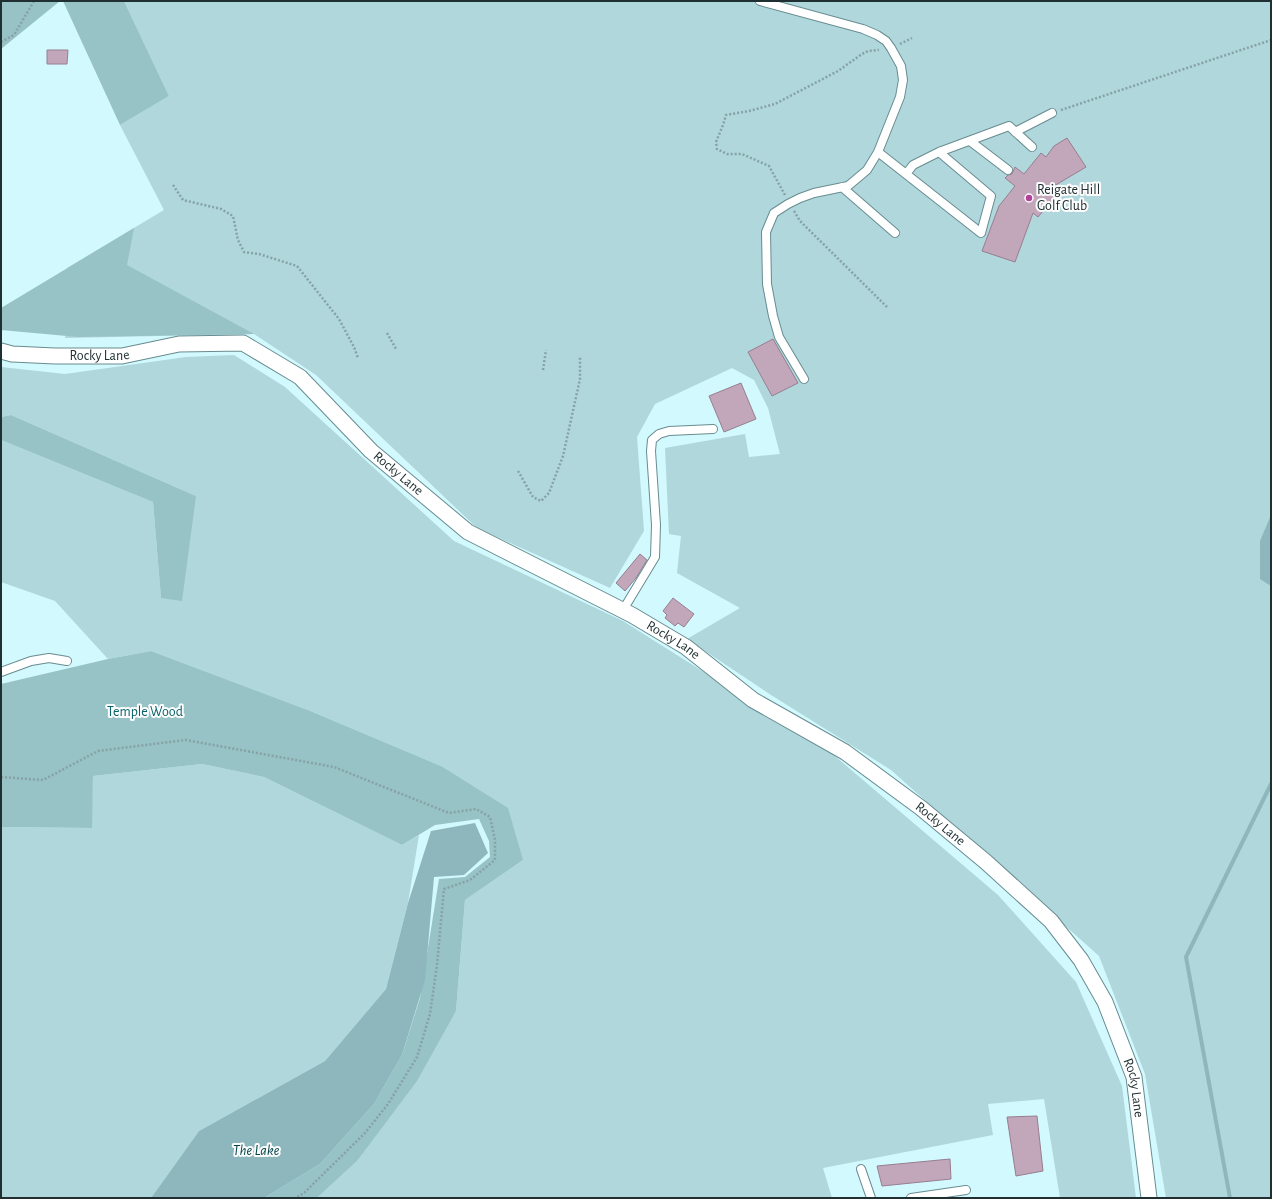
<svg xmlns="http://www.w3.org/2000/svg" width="1272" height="1199" font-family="'Alegreya Sans',sans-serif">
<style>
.green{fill:#afd7dc}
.forest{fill:#97c2c6}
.water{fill:#8db7bc}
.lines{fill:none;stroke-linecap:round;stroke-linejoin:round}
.stream{stroke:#8db7bc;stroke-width:4}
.building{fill:#c1a7b9;stroke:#977e90}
.lane-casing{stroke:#688c90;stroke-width:10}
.street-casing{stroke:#688c90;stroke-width:17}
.path{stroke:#86a2a5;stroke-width:2.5;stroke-dasharray:2 2;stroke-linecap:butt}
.lane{stroke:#fff;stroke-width:8}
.street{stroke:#fff;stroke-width:15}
.poi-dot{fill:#b3419c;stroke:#fdfdfd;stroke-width:1.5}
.labels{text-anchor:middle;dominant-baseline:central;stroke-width:4;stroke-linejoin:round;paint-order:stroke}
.poi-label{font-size:14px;fill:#202f31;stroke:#fdfdfd;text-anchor:start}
.street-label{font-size:14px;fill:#202f31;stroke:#fdfdfd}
.park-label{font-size:14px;fill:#07636a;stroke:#fdfdfd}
.water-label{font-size:15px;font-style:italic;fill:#00454a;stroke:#fdfdfd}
</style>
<rect width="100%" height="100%" fill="#d2f9fd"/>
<path class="green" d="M124,1h1147v1197h-105l-21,-124 -46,-118 -208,-186 -120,-75 -84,-56 53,-31 -63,-35 4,-37 -12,-2 -4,-86 80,-14 4,23 31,-3 -12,-46 -14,-28 -22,-12 -77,36 -18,33 7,94 -34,57 -133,-60 -161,-153 -62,-41 -189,4 2,-70 97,-58 -44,-85 49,-29z
M234,355l51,32 169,154 169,80 206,130 169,144 78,87 46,104 14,112h-76l-16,-99 -56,5 5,31 -170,33 9,30h-515l40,-37 99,-150 9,-111 58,-40 -82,-94 -133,-56 -157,-59 -43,8 -53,-58 -54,-19v-142l152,62 8,96 35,-102 -185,-81 -10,2v-50l64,7 121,-17z
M202,764l62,13 138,68 17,-10 -11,68 -22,86 -61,72 -126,70 -48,67h-150v-371l90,1 2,-52z"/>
<path class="forest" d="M1,1h59l-59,48z
M63,1h61l45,95 -49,29z
M134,228l-7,37 127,69 -176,3 -77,-7v-22z
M11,415l185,81 -14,105 -21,-3 -8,-96 -152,-62v-23z
M151,651l157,59 133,56 67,42 15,52 -58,40 -9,111 -39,70 -60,80 -40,37h-53l56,-34 54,-60 28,-49 18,-57 19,-119 26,-2 25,-20 -1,-16 -10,-22 -44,6 -33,20 -138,-68 -62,-13 -109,12 -1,52 -91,-1v-143l107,-25z"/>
<path class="water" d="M1271,515v71l-11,-7v-38z
M475,823l13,30 -24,22 -30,2 -9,103 -23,75 -28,49 -54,60 -56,34h-113l48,-67 126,-70 61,-72 22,-86 23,-72z"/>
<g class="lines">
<path class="stream" d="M1230,1198l-44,-241 85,-173"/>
</g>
<path class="building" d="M47,50h21l-1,14h-20z
M1067,138l19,29 -32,19 6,5 -22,26 -5,-4 -18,49 -33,-11 17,-45 16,-20 -10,-8 3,-3 4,-1 3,-7 9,7 17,-21 5,4 8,-11z
M773,339l25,44 -26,13 -24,-44z
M741,383l15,36 -32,13 -15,-36z
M640,554l7,6 -11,18 -11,13 -9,-8z
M673,598l21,16 -10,13 -6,-4 -3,3 -10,-8 2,-3 -4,-4z
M1037,1116l6,55 -27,5 -9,-59z
M950,1159l1,20 -69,7 -5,-20z"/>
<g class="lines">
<defs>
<path id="lane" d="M760,1l103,28 14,6 9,6 5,7 10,18 2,14 -3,17 -22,55 -11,18 -19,16 -34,7 -14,5 -12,6 -14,9 -8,19 1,52 6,32 6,21 25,42
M1015,132l37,-19
M970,141l38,29
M878,152l103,81 10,-37 -52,-44
M906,174l7,-9 26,-13 70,-26 23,21
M842,187l53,46
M623,610l32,-53 1,-32 -5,-74 1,-11 7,-6 10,-3 44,-2
M1,672l30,-11 18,-3 18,3
M861,1169l10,29
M911,1198l55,-8"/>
<g id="street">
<path id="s1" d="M1,351l11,3 43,2h67l57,-12 64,-1 57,34 71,74 97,81 164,83 54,32 67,53 92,52 76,56 65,54 65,59 30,39 24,42 29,75 15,121"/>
</g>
</defs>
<use href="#lane" class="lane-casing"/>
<use href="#street" class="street-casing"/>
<path class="path" d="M1,42l13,-7 20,-34
M900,44l12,-6
M1061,110l210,-70
M173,185l10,15 38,9 12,7 5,24 6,12 15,2 38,12 42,53 15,28 4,11
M785,195l-16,-29 -27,-12h-15l-10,-5 -1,-7 7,-17 3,-10 23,-4 26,-7 63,-33 24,-17 6,-3 11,-1
M794,211l6,10 87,86
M387,333l9,16
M543,370l3,-20
M518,471l15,26 8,4 8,-8 14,-37 17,-77v-23
M1,777l42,3 55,-29 88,-11 148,27 115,46 27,-4 14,8 5,23v20l-25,20 -26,9 -7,76 -7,49 -13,43 -29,47 -23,29 -61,60 -9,5"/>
<use href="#lane" class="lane"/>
<use href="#street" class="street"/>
</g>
<circle class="poi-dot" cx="1029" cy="198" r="4"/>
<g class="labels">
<g class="poi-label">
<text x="1037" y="190">Reigate Hill<tspan x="1037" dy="16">Golf Club</tspan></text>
</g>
<g class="street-label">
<text stroke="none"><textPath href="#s1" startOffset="99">Rocky Lane</textPath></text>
<text stroke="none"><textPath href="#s1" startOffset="448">Rocky Lane</textPath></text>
<text stroke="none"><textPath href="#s1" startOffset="771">Rocky Lane</textPath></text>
<text stroke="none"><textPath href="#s1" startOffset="1096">Rocky Lane</textPath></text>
<text stroke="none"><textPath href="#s1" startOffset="1432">Rocky Lane</textPath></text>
</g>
<g class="park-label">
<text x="145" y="712">Temple Wood</text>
</g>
<g class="water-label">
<text x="256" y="1150">The Lake</text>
</g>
</g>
<rect width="1272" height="1199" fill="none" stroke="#202f31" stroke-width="4"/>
</svg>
